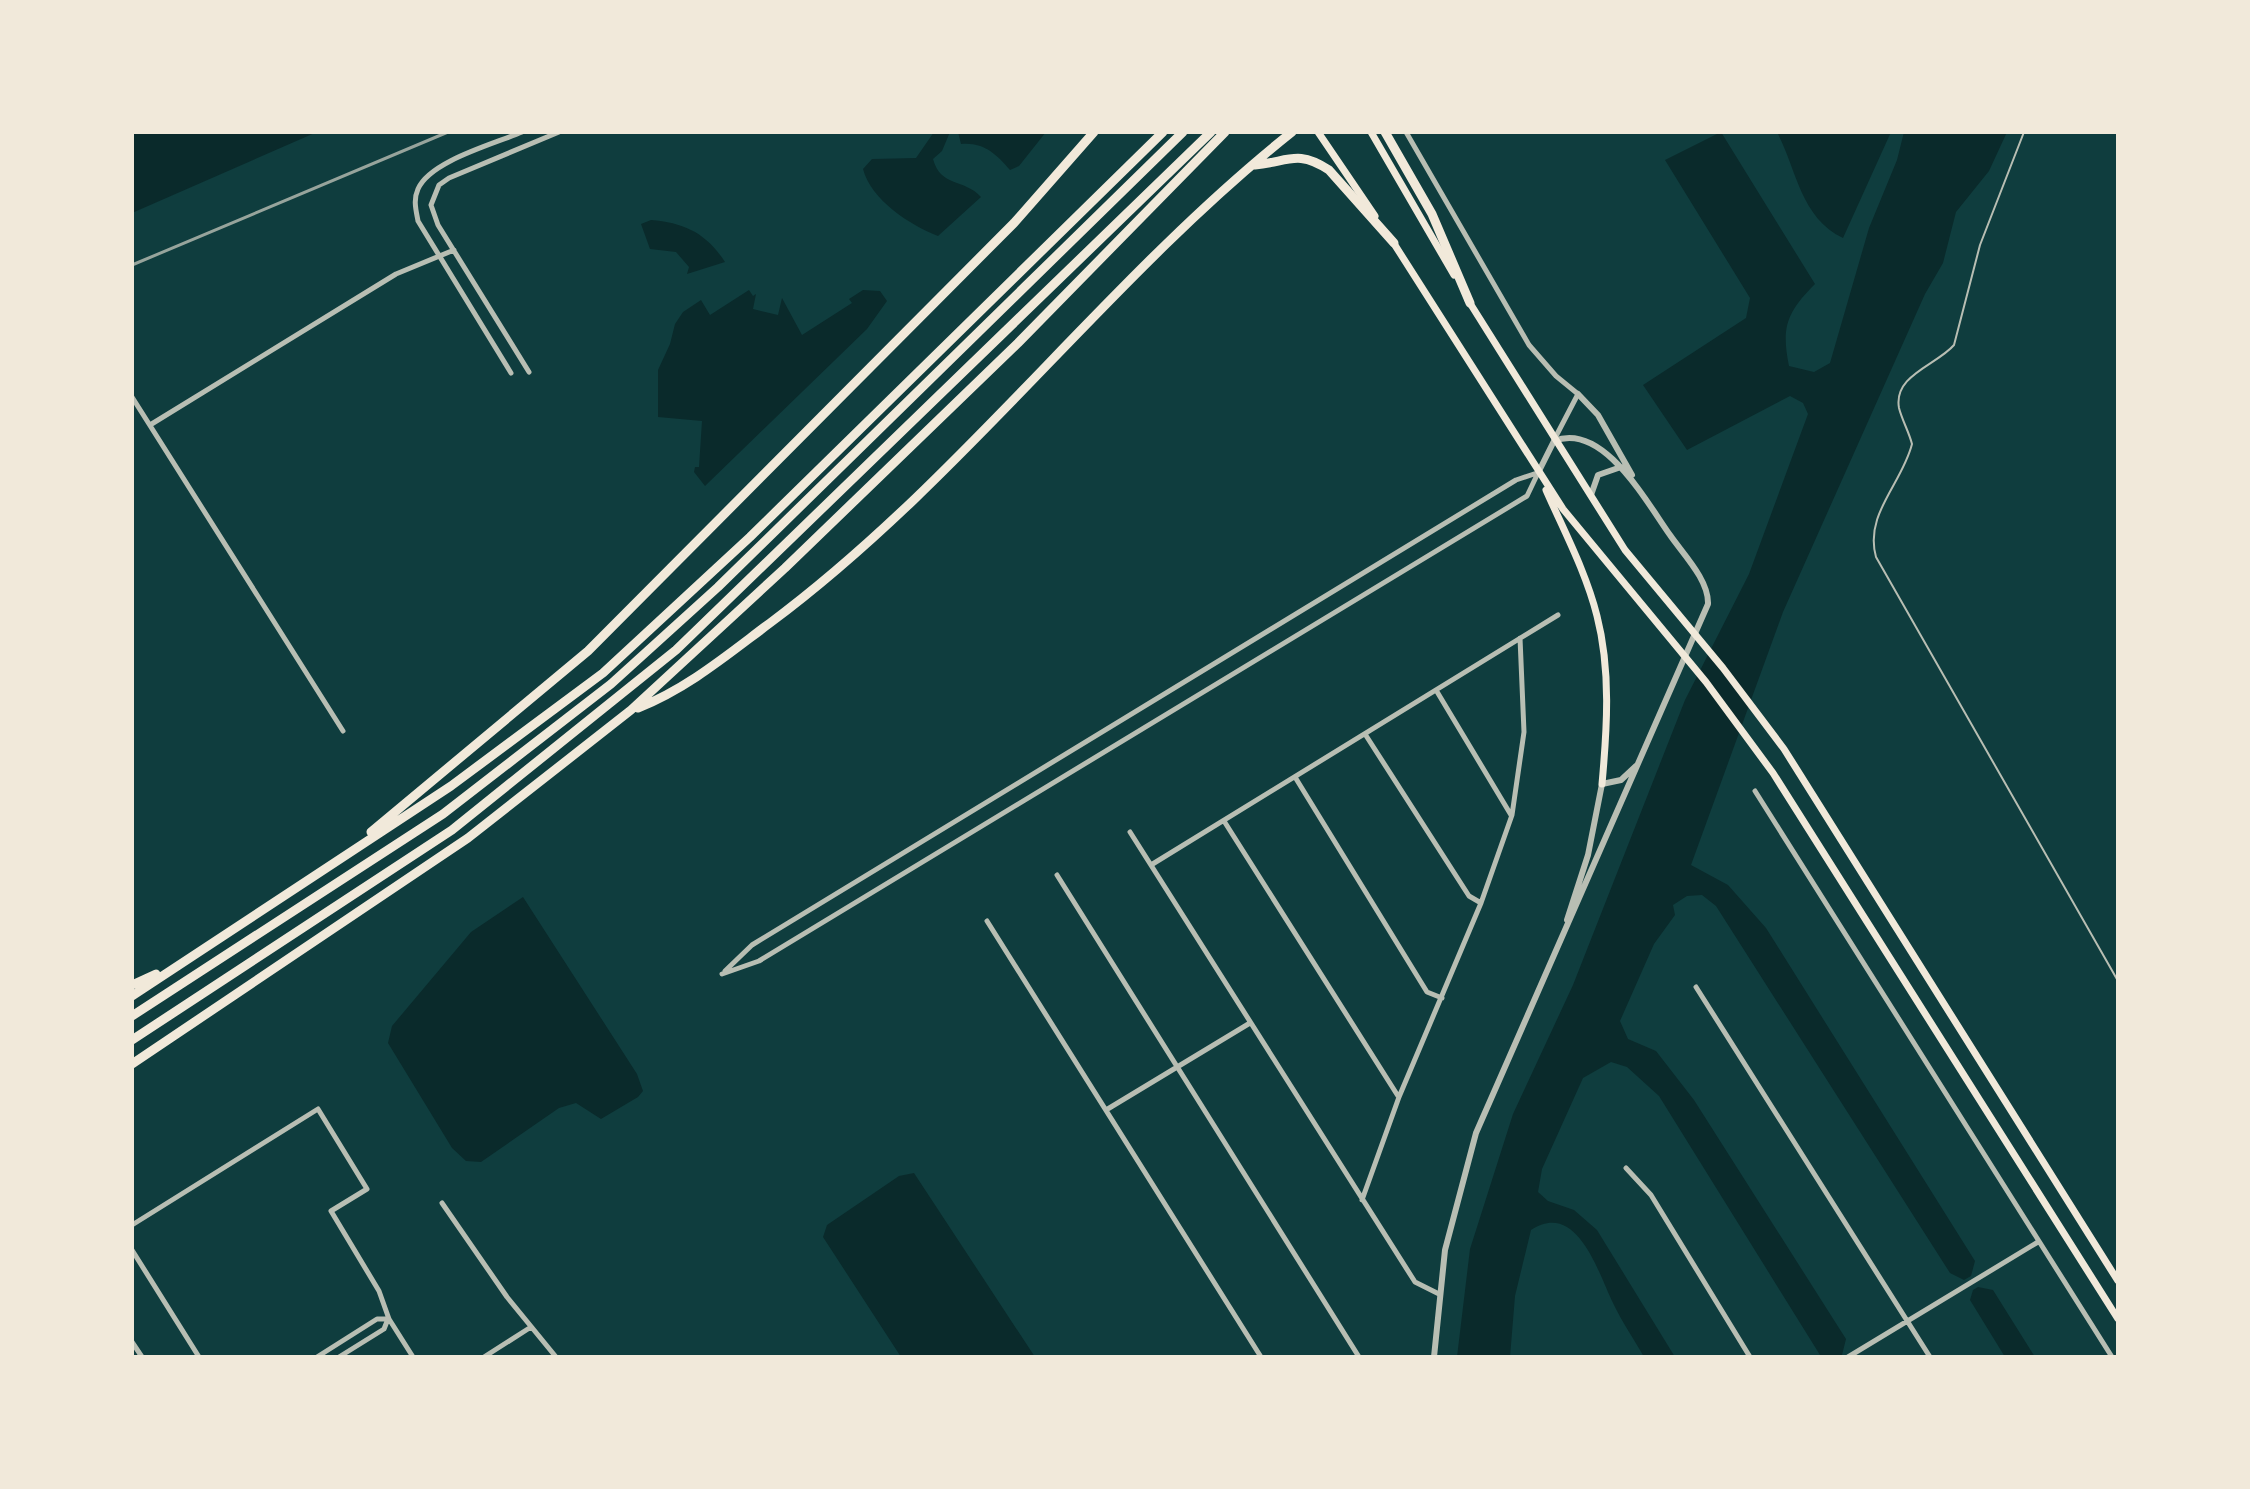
<svg xmlns="http://www.w3.org/2000/svg" width="2250" height="1489" font-family="'IBM Plex Sans',sans-serif">
<style>
.water{fill:#0a2a2b}
.lines{fill:none;stroke-linecap:round;stroke-linejoin:round}
.service{stroke:#b8beb3;stroke-width:2}
.minor{stroke:#b8beb3;stroke-width:5}
.tertiary{stroke:#b8beb3;stroke-width:6}
.primary{stroke:#f1e9da;stroke-width:7}
.motorway{stroke:#f1e9da;stroke-width:9}
.rail{stroke:#97a49c;stroke-width:3}
</style>
<rect width="100%" height="100%" fill="#0f3d3e"/>
<path class="water" d="M132,132h185l-185,81z
M934,132h16l-8,19 -9,8c8,29 31,19 48,38l-43,39c-28,-11 -67,-36 -75,-67l9,-10 44,-1z
M958,132h88l-27,34 -9,4c-14,-16 -26,-28 -49,-26z
M1721,132l94,152c-28,28 -34,43 -26,82l25,6 16,-9 39,-135 28,-68 7,-28h103l-18,39 -33,41 -13,51 -18,31 -142,318 -92,253 37,20 38,43 209,333 -4,15 -7,4 -14,-7 -234,-367 -14,-11 -15,1 -14,9 2,10 -21,29 -34,77 8,18 28,12 38,49 152,239 -4,16h-22l-161,-259 -32,-29 -16,-5 -28,16 -41,91 -4,23 10,9 26,9 23,20 78,127h-31c-10,-18 -22,-35 -31,-54 -15,-31 -36,-103 -82,-73l-16,66 -5,61h-53l13,-108 43,-135 60,-129 112,-285 64,-126 59,-160 -5,-11 -13,-7 -103,54 -44,-65 103,-67 4,-20 -85,-138z
M1777,132h114l-48,106c-43,-21 -46,-68 -66,-106z
M651,220c34,3 55,13 74,42l-38,12 2,-7 -13,-15 -26,-3 -9,-25z
M749,290l4,6 3,-2 -3,15 25,6 4,-17 20,37 50,-32 -3,-4 14,-9 17,1 7,10 -20,28 -162,157 -11,-14 1,-5h4l3,-46 -44,-4v-47l12,-26 5,-20 8,-12 18,-12 9,15z
M523,897l114,177 6,17 -5,6 -37,22 -25,-16 -17,5 -78,54 -15,-1 -14,-13 -64,-105 4,-17 79,-94z
M914,1173l121,184h-134l-78,-120 4,-12 72,-49z
M1978,1287l15,3 42,67h-30l-35,-57 3,-10z"/>
<g class="lines">
<path class="service" d="M2024,132l-44,113 -26,100c-17,20 -61,30 -55,63 3,12 10,24 13,36 -10,40 -48,70 -36,113l242,424"/>
<path class="minor" d="M1406,132l123,213 27,31 22,18 -24,46
M529,372l-91,-147 -7,-20 8,-20 10,-7 110,-46
M511,373l-93,-152c-2,-11 -5,-21 0,-32 12,-28 76,-45 104,-57
M132,397l211,334
M150,425l246,-151 58,-24
M1436,690l75,125
M1365,734l104,162 12,7
M1295,777l132,215 15,6
M1755,791l357,566
M1224,821l174,275
M1130,832l285,450 24,12
M1151,865l407,-250
M1057,875l302,482
M987,921l274,436
M725,971l27,-26 764,-465 21,-7
M722,974l37,-13 768,-465 11,-23
M1696,987l234,370
M1106,1110l144,-87
M1626,1168l25,27 99,162
M1362,1200l37,-103 82,-194 31,-88 12,-83 -4,-94
M442,1203l65,94 49,60
M132,1225l186,-116 49,80 -36,22 48,80 10,28 24,38
M132,1250l67,107
M132,1342l10,15
M317,1357l60,-38h12
M339,1357l45,-28 4,-10
M484,1357l47,-30
M1848,1357l190,-115"/>
<path class="tertiary" d="M1578,394l20,21 34,60
M1591,495l7,-20 23,-8
M1567,920l21,-65 14,-71 19,-4 15,-14
M1434,1357l11,-107 31,-117 232,-529c1,-24 -25,-50 -38,-69 -23,-32 -67,-114 -116,-94l-16,32"/>
<path class="primary" d="M1318,132l57,84
M1371,132l83,143
M1391,239l172,270 143,173 67,91 345,546
M1468,300l157,250 98,118 61,81 334,532
M1546,490c18,41 40,82 51,126 14,54 10,113 5,168"/>
<path class="motorway" d="M1385,132l47,82 38,89
M1255,165c33,-3 42,-16 74,5l65,73
M638,708c50,-20 89,-53 132,-85 192,-143 336,-343 522,-491
M371,832l217,-181 426,-428 80,-91
M132,985l24,-11
M132,996l319,-210 152,-113 147,-136 413,-405
M132,1016l311,-202 168,-130 107,-97 465,-455
M132,1040l320,-210 224,-180 535,-518
M132,1064l336,-226 163,-128 154,-142 233,-225 207,-211"/>
<path class="rail" d="M132,265l316,-133"/>
</g>
<rect width="2250" height="1489" fill="none" stroke="#f1e9da" stroke-width="268"/>
</svg>
